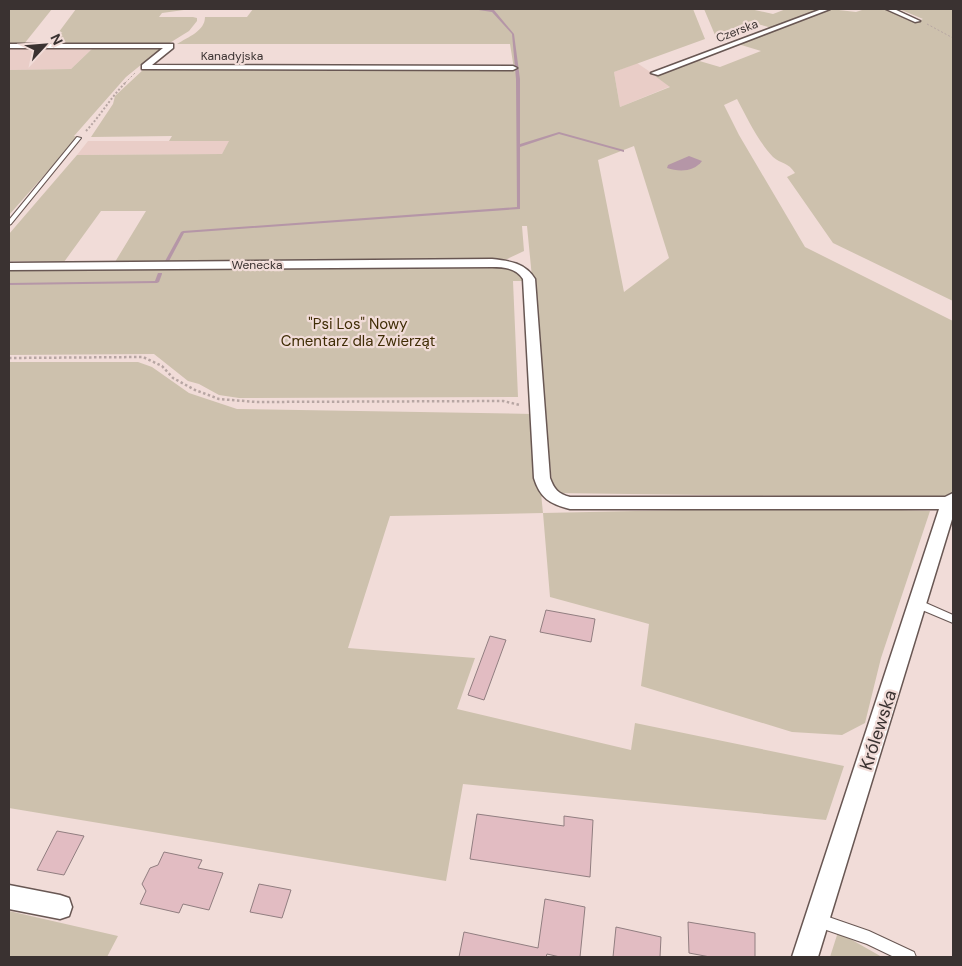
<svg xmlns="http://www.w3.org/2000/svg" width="962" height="966" font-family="'DM Sans',sans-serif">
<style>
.built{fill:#e9cdc7}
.green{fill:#cdc1ad;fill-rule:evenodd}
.water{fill:#b596a7}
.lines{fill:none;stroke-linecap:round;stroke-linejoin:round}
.stream{fill:#b596a7;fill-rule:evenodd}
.building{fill:#e2bcc2;stroke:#917e80}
.service-casing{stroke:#685753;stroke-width:2}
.minor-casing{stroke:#685753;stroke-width:3}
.path-far2{stroke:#b7a6a3;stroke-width:1;stroke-dasharray:2 2;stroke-linecap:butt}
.path-far1{stroke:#b7a6a3;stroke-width:2;stroke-dasharray:2 2;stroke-linecap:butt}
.path{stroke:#b7a6a3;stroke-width:2.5;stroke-dasharray:2.5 2.5;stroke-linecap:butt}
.service{fill:#fff;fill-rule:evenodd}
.minor{fill:#fff;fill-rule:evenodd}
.labels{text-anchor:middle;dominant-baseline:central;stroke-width:4.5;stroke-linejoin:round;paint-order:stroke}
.far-street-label{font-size:12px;fill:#3a3231;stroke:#f1dcd8}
.park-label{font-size:15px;fill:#402d06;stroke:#f1dcd8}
.near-street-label{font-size:18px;fill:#3a3231;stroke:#f1dcd8}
</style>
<rect width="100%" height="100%" fill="#f1dcd8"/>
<path class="built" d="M9,47h85l-23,22 -62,1z
M637,63l34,23 -51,21 -6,-35z
M88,141h142l-8,13 -145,1z"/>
<path class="green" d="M9,9h43l-28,35h-15z
M76,9h115l-29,4 -3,4h34l4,1v3l-8,10 -21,13h-118z
M253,9h440l12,30 -91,33 6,35 50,-20 -15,-11 41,-16 24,7 41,-16 -23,-7 92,-35 26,3 9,-3h19l32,13 7,-3 -24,-10h54v292l-120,-58 -46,-66 8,-4c-7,-11 -14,-9 -22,-16 -15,-16 -26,-39 -36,-58l-13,6 15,30 66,112 148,74v177l-400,-5 -26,-267h-5l2,25 -19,9 -390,2 31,-51h-45l-37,51 -55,-1v-27l68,-79 145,-1 7,-13h-60l3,-5 -81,1 22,-33 2,-8 29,-27h370l-4,-25h-333c11,-7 28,-13 28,-27h42zM634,146l35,112 -45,34 -26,-132z
M704,9h46l23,5 13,-5h34l-48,19 -22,-6 -35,13z
M94,47h69l-37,30 -52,59 4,1 -69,78v-145l62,-1z
M499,265l14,3 13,13h-13l5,116 -279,1 -20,-3 -20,-11 -11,-3 -34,-27 -145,1v-87z
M9,362h129l14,5 37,26 48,16 296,5 10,99 273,-6 114,4 -49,147 -16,65 -23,12 -50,-3 -151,-46 8,-62 -99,-27 -7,-84 -153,3 -42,132 127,10 -18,51 174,41 4,-27 209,43 -18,54 -363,-36 -17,97 -437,-73z
M9,911l109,25 -11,21h-98z
M838,932l44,25h-52z"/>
<path class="water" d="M689,156l13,5c-8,11 -23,11 -35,7l1,-3z"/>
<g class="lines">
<path class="stream" d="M472,9l22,1 20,24 6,45v65l39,-12 65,18v2l-65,-18 -39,13v62l-336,24 -16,30 -4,1v-1l17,-31 2,-1 334,-24 -1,-128 -4,-45 -20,-22z
M158,273h4v1l-3,8 -2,1 -148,2v-2l146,-2z"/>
</g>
<path class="building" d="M546,610l49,9 -4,23 -51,-10z
M490,636l16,4 -22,60 -16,-5z
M477,814l87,12v-10l29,4 -3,57 -120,-18z
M57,831l27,5 -20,39 -27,-5z
M164,852l38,8 -4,8 25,5 -14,37 -26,-6 -4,9 -39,-9 6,-13 -4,-7 8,-16 8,-3z
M259,884l32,6 -9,28 -32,-6z
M545,899l40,8 -5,50h-20l-13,-3 -1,3h-87l5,-25 74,16z
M688,922l67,11v24h-45l-21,-4z
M616,927l45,10 -1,20h-47z"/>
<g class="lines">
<defs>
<path id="service" d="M77,137l4,1 -70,86 -2,1v-5z
M919,600l34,15v8l-38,-16 -1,-3 1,-3z
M817,913l52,18 45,21 2,5h-22l-27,-13 -55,-19 -2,-5 2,-5z"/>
<path id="minor" d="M822,9h8l-172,66 -7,-2z
M886,9h8l26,12 -5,1z
M9,44h164v4l-21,17 361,1 4,2 -4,2 -368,-1h-3v-4l21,-17h-154z
M492,259c18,2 33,4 43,20l15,199c4,11 8,16 20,19h375l8,-4v23l-135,441h-26l147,-448h-369c-20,-5 -30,-11 -36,-31l-11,-199c-7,-11 -19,-12 -31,-12l-483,3v-7z
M9,885l51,10 9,3 3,9 -3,9 -9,3 -51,-10z"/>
</defs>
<use href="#service" class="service-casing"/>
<use href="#minor" class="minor-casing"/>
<path class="path-far2" d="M927,24l26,14
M125,83l10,-10"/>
<path class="path-far1" d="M86,131c15,-16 25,-34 40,-49"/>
<path class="path" d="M9,358l134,-1 19,9 11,12 22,12 24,9 37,3 247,-1 17,4"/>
<use href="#service" class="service"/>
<use href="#minor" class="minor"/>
</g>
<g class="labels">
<g class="far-street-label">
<text transform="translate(737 31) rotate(-21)">Czerska</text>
<text x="232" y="56">Kanadyjska</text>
<text x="257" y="265">Wenecka</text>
</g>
<g class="park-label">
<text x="358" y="324">"Psi Los" Nowy<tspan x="358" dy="17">Cmentarz dla Zwierząt</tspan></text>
</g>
<g class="near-street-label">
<text transform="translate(878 730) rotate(-72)">Królewska</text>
</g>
</g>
<rect width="962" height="966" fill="none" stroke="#3a3231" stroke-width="20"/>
<g transform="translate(45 45) rotate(64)" stroke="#f1dcd8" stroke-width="4" paint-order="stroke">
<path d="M0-4L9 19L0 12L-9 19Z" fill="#3a3231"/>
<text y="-8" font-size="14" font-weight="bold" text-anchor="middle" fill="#3a3231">N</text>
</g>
</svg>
